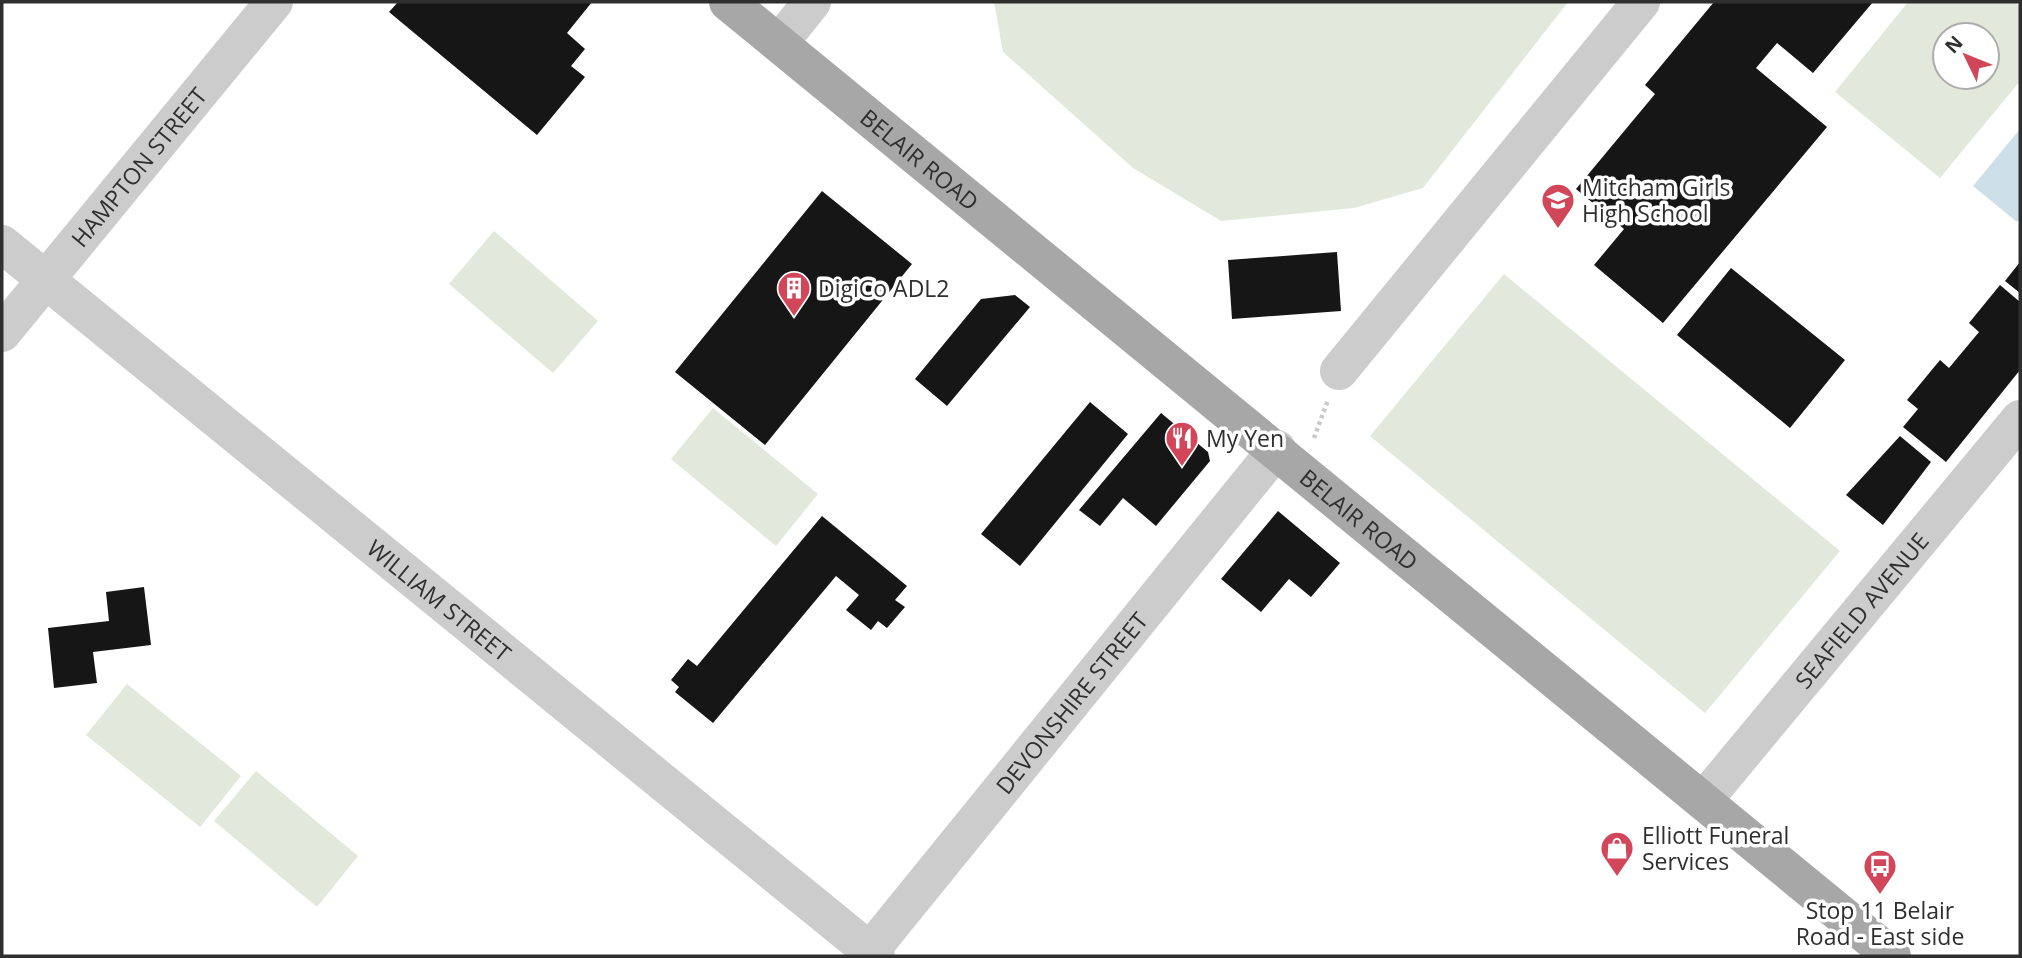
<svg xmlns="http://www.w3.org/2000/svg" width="2022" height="958" font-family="'Open Sans',sans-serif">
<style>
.green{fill:#e3e8dc;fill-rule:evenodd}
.water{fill:#cddfe8}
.building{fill:#161616}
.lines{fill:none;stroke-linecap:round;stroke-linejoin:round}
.path{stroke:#c9c9c9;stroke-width:4.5;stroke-dasharray:3.5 3.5;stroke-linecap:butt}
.minor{stroke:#ccc;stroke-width:38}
.major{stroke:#a7a7a7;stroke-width:38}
.labels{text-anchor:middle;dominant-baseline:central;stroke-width:7;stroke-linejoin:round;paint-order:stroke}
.street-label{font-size:23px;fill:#2f2f2f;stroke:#fff}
.poi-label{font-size:23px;fill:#2f2f2f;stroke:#fff;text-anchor:start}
</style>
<rect width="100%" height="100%" fill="#fff"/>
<path class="green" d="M994,2h574l-145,186 -69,20 -133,13 -88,-53 -130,-116z
M1908,2h106l6,5v74l-80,97 -105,-86zM1945,35h42v42h-42z
M494,231l104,90 -45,52 -104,-89z
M1504,274l336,277 -135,162 -335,-277z
M713,408l105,86 -42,52 -105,-87z
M127,684l114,92 -41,51 -114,-92z
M256,771l102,85 -41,51 -103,-86z"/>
<path class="water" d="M2020,129v89l-3,4 -44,-36z"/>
<path class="building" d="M398,2h194l-25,31 18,16 -14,17 14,11 -48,58 -148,-123z
M1714,2h159l-60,71 -36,-30 -21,25 71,59 -164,196 -69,-58 30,-36 -48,-40 79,-95 -10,-9z
M822,191l90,73 -147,181 -90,-73z
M1337,252l4,59 -109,8 -4,-59z
M2020,262v31l-15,-12z
M1731,268l114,92 -55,68 -113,-93z
M2000,285l20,17v68l-74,92 -43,-35 15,-18 -11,-9 33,-40 9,8 30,-36 -10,-9z
M1015,295l15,12 -83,99 -32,-27 66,-80z
M1090,402l38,32 -108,132 -39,-32z
M1161,413l47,39 2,9 -54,65 -33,-28 -23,28 -21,-16z
M1900,436l31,26 -48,63 -37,-30z
M1278,511l62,52 -29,34 -22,-18 -28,33 -40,-33z
M822,516l85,70 -12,14 10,7 -18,21 -9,-7 -7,9 -25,-20 13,-15 -23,-19 -123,147 -38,-31 4,-5 -8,-7 17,-21 9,7z
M144,587l7,58 -58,7 4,31 -43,5 -6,-60 61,-7 -3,-29z"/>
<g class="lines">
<path class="path" d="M1314,438l14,-38"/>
<g class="minor">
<path d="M779,43l33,-41"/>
<path id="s1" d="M2,244l874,712"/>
<path id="s2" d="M2,333l272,-331"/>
<path d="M1339,371l302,-369"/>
<path id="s3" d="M1703,801l317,-382"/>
<path id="s4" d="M866,956l411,-507"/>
</g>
<path class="major" id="s5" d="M728,2l1164,954"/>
</g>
<defs>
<symbol id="school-pin" viewBox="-11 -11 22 30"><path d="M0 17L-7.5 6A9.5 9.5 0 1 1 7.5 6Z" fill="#d14659" stroke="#fff"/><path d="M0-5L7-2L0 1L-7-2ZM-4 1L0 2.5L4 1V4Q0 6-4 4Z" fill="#fff"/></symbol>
<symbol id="building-pin" viewBox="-11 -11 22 30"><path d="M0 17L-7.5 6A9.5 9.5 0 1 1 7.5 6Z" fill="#d14659" stroke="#fff"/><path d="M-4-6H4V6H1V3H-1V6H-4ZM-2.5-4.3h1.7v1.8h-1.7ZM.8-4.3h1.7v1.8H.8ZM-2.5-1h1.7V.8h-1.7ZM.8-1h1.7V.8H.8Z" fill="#fff"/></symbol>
<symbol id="restaurant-pin" viewBox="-11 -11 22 30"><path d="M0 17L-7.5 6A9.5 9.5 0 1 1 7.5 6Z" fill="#d14659" stroke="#fff"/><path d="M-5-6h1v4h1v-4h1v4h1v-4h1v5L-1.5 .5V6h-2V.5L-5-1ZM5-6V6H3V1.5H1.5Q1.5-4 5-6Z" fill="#fff"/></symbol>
<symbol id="shop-pin" viewBox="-11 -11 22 30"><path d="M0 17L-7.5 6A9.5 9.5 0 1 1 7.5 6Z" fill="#d14659" stroke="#fff"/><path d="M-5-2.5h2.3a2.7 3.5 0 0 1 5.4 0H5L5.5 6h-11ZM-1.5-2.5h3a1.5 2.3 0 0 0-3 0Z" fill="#fff"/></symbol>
<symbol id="bus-pin" viewBox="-11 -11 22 30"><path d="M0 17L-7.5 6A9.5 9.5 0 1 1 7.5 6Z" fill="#d14659" stroke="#fff"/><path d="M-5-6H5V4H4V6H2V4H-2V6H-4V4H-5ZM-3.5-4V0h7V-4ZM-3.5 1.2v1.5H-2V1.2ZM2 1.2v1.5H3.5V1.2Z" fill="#fff"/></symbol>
</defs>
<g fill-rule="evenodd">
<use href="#school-pin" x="1539" y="181" width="38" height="52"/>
<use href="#building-pin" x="775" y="269" width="38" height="52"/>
<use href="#restaurant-pin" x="1163" y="419" width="38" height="52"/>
<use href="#shop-pin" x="1598" y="829" width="38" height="52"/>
<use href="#bus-pin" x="1861" y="847" width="38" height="52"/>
</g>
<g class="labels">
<g class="street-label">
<text stroke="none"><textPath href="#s5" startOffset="248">BELAIR ROAD</textPath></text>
<text stroke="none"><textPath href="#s2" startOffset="215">HAMPTON STREET</textPath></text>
<text stroke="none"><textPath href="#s5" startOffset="816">BELAIR ROAD</textPath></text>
<text stroke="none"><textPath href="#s1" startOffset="564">WILLIAM STREET</textPath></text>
<text stroke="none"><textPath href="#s3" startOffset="248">SEAFIELD AVENUE</textPath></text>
<text stroke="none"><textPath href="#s4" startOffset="326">DEVONSHIRE STREET</textPath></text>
</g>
<g class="poi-label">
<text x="1582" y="187">Mitcham Girls<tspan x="1582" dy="26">High School</tspan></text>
<text x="818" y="288">DigiCo ADL2</text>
<text x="1206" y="438">My Yen</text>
<text x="1642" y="835">Elliott Funeral<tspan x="1642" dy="26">Services</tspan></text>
<text x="1880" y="910" text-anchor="middle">Stop 11 Belair<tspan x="1880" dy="26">Road - East side</tspan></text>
</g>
</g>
<rect width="2022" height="958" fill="none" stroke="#2f2f2f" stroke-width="7"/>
<g transform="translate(1966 56) rotate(313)"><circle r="33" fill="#ffffff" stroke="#acacac" stroke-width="2"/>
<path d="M0-5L12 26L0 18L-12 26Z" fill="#d14659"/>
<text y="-10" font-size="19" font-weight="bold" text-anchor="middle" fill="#2f2f2f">N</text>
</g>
</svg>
